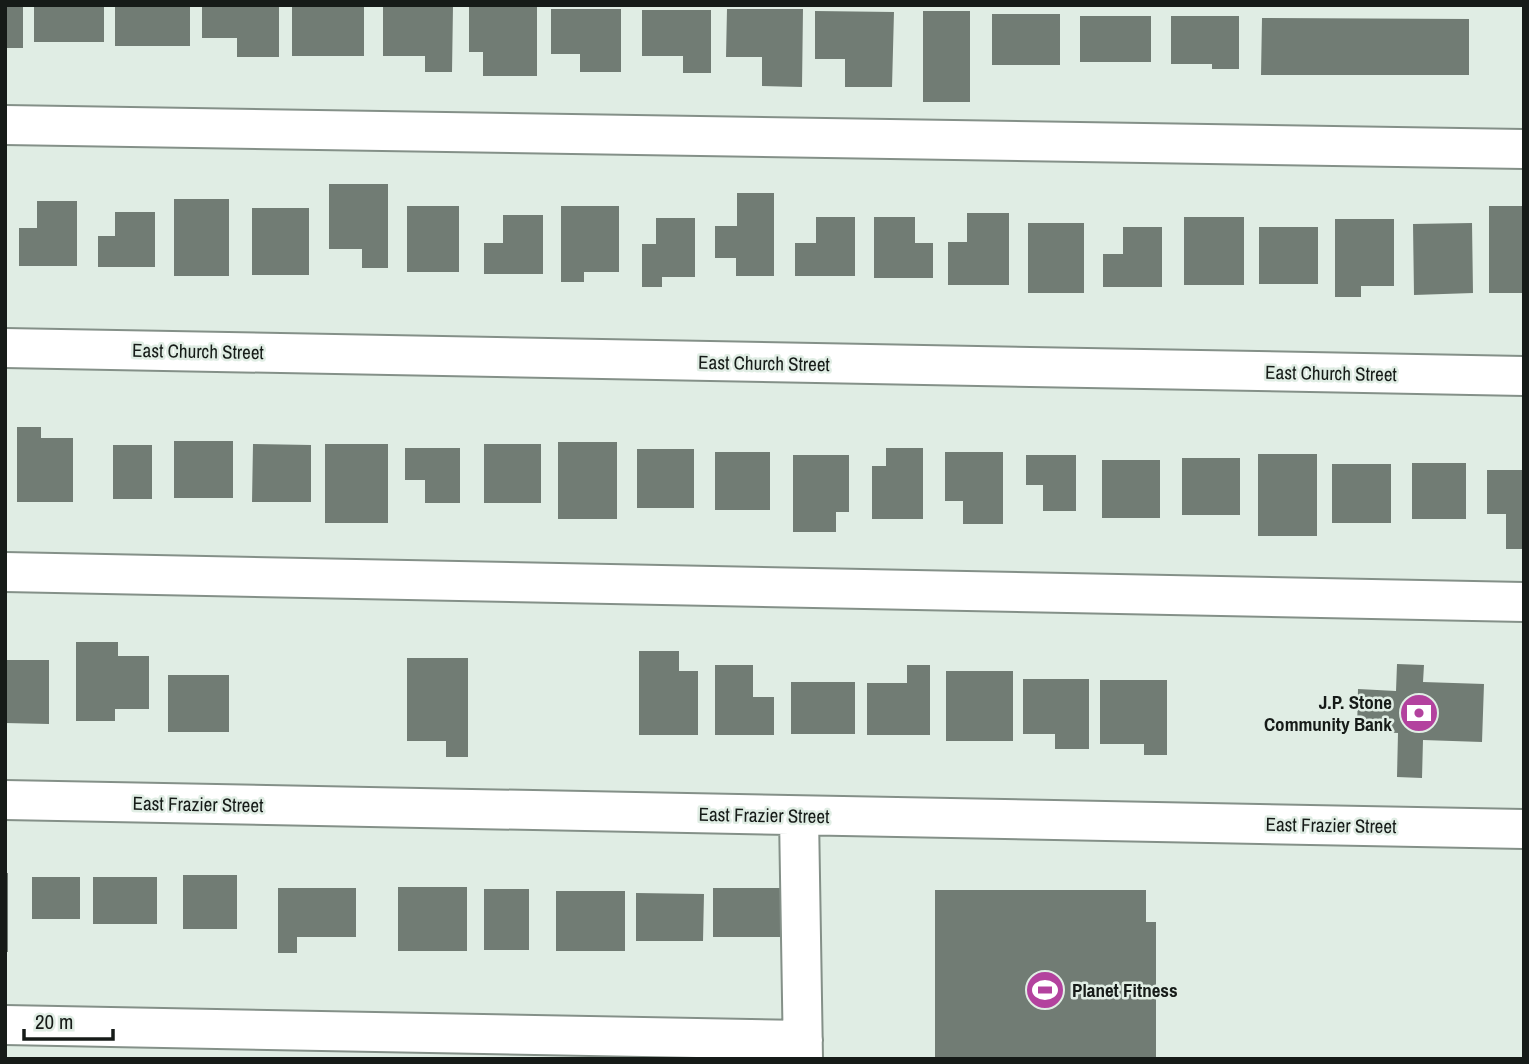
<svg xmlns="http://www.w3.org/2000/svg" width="1529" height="1064" font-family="'Archivo Narrow',sans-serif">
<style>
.building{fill:#717c74}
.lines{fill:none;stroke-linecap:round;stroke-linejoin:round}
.minor-casing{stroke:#849088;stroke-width:42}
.minor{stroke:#fff;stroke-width:38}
.labels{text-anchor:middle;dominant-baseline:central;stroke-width:5;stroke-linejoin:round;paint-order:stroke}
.street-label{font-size:19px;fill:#161b18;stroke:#e0ede4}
.poi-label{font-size:19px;font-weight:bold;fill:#161b18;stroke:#e0ede4;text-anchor:end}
</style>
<rect width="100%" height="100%" fill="#e0ede4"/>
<path class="building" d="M5,5h18v43h-18z
M34,5h70v37h-70z
M115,5h75v41h-75z
M202,5h77v52h-42v-19h-35z
M292,5h72v51h-72z
M383,5l70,1 -1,66h-27v-16h-42z
M469,5h68v71h-54v-24h-14z
M551,9h70v63h-41v-18h-29z
M727,9h76l-1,78 -40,-1v-29h-36z
M642,10h69v63h-28v-17h-41z
M815,11l79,1 -2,75h-47v-28h-30z
M923,11h47v91h-47z
M992,14h68v51h-68z
M1080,16h71v46h-71z
M1171,16h68v53h-27v-5h-41z
M1262,18l207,1v56h-208z
M329,184h59v84h-26v-19h-33z
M737,193h37v83h-38v-18h-21v-32h22z
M174,199h55v77h-55z
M37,201h40v65h-58v-38h18z
M407,206h52v66h-52z
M561,206h58v66h-35v10h-23z
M1489,206h35v87h-35z
M252,208h57v67h-57z
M115,212h40v55h-57v-31h17z
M967,213h42v72h-61v-43h19z
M503,215h40v59h-59v-31h19z
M816,217h39v59h-60v-33h21z
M874,217h41v26h18v35h-59z
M1184,217h60v68h-60z
M656,218h39v59h-33v10h-20v-43h14z
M1335,219h59v67h-33v11h-26z
M1028,223h56v70h-56z
M1472,223l1,70 -59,2 -1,-71z
M1123,227h39v60h-59v-33h20z
M1259,227h59v57h-59z
M17,427h24v11h32v64h-56z
M174,441h59v57h-59z
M558,442h59v77h-59z
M253,444l58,1v57h-59z
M325,444h63v79h-63z
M484,444h57v59h-57z
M113,445h39v54h-39z
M405,448h55v55h-35v-23h-20z
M886,448h37v71h-51v-53h14z
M637,449h57v59h-57z
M715,452h55v58h-55z
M945,452h58v72h-40v-23h-18z
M1258,454h59v82h-59z
M793,455h56v57h-13v20h-43z
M1026,455h50v56h-33v-26h-17z
M1182,458h58v57h-58z
M1102,460h58v58h-58z
M1412,463h54v56h-54z
M1332,464h59v59h-59z
M1487,470h37v79h-18v-35h-19z
M76,642h42v14h31v53h-34v12h-39z
M639,651h40v20h19v64h-59z
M407,658h61v99h-22v-16h-39z
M5,660h44v64l-44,-1z
M1397,664l27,1 -1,17 61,2 -2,58 -59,-2 -1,38 -25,-1 1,-44 -41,-2 1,-42 38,2z
M715,665h38v32h21v38h-59z
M907,665h23v70h-63v-52h40z
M946,671h67v70h-67z
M168,675h61v57h-61z
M1023,679h66v70h-34v-15h-32z
M1100,680h67v75h-23v-11h-44z
M791,682h64v52h-64z
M5,873h3v79h-3z
M183,875h54v54h-54z
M32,877h48v42h-48z
M93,877h64v47h-64z
M398,887h69v64h-69z
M278,888h78v49h-59v16h-19z
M713,888h68v49h-68z
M484,889h45v61h-45z
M935,890h211v32h10v137h-221z
M556,891h69v60h-69z
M636,893l68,1 -1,47h-67z"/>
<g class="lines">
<defs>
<path id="minor" d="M5,125l1519,24
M5,348l1519,28
M5,572l1519,30
M5,800l1519,29
M799,816l4,243
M5,1025l798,15"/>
</defs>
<use href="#minor" class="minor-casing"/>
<use href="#minor" class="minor"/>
</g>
<defs>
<symbol id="bank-disc" viewBox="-11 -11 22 22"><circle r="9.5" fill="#b3429e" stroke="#e0ede4"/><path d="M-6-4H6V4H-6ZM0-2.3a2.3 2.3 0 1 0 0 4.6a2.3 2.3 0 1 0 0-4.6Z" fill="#fff"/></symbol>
<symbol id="stadium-disc" viewBox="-11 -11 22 22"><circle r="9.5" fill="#b3429e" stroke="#e0ede4"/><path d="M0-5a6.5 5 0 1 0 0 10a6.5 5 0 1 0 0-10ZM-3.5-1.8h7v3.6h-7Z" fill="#fff"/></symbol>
</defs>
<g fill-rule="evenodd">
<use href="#bank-disc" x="1397" y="691" width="44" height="44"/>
<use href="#stadium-disc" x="1023" y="968" width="44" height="44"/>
</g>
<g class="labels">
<g class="street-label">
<text transform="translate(198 351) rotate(1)">East Church Street</text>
<text transform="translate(764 363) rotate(1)">East Church Street</text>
<text transform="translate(1331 373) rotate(1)">East Church Street</text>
<text transform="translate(198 804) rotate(1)">East Frazier Street</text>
<text transform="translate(764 815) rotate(1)">East Frazier Street</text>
<text transform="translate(1331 825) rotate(1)">East Frazier Street</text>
</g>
<g class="poi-label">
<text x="1392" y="702">J.P. Stone<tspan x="1392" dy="22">Community Bank</tspan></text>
<text x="1072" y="990" text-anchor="start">Planet Fitness</text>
</g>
</g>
<rect width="1529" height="1064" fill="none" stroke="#161b18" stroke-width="14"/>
<path d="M24 1029v10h89v-10" fill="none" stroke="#161b18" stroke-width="3.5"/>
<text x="35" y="1029" font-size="21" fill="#161b18" stroke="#e0ede4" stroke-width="5" paint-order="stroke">20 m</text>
</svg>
